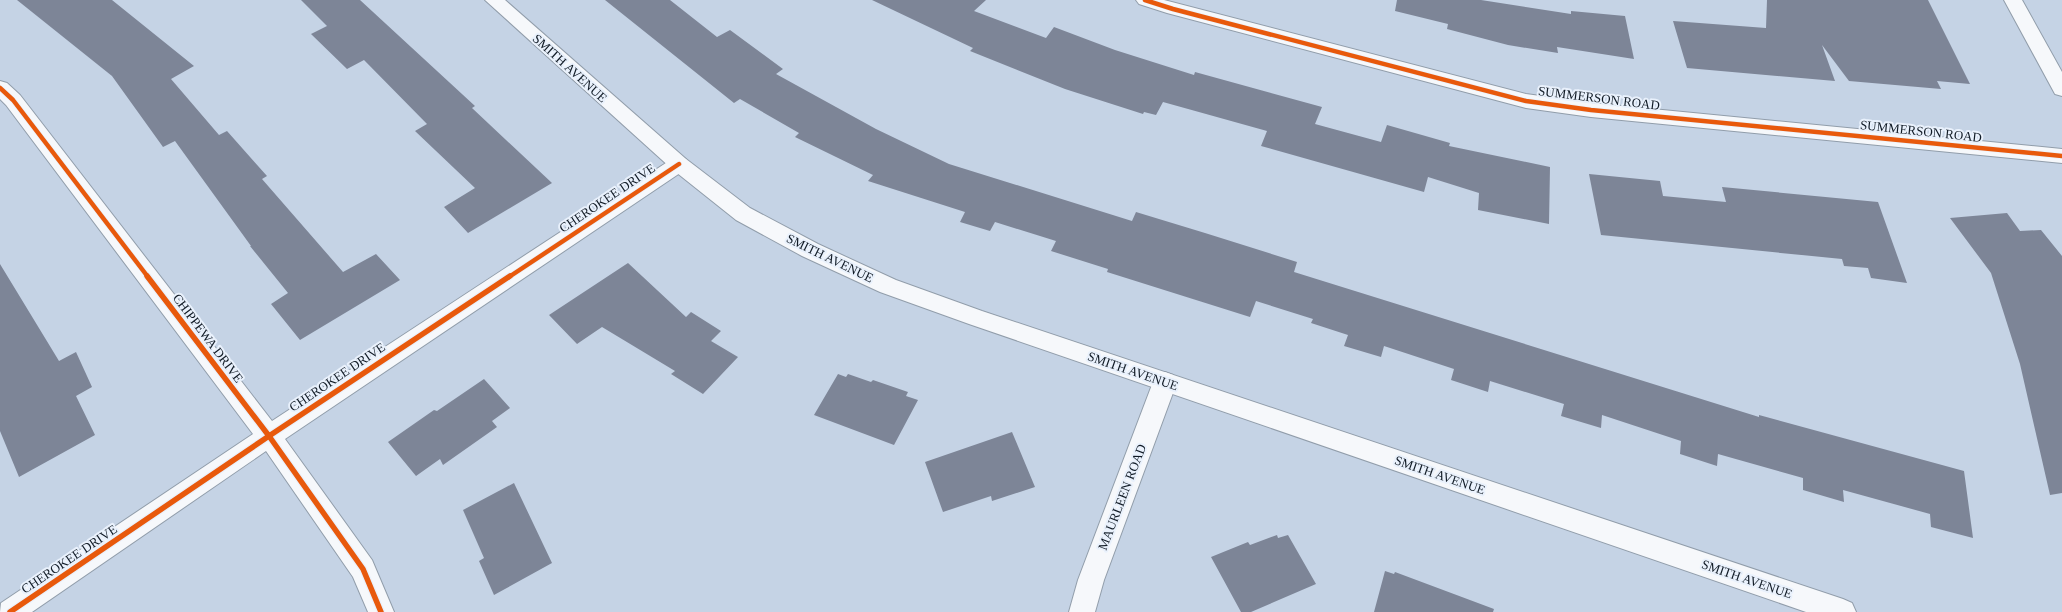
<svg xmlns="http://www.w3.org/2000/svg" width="2062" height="612" font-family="Georgia,serif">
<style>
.building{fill:#7d8597}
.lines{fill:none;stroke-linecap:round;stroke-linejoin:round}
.street-casing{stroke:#919daa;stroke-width:2}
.secondary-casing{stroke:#919daa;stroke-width:2}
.street{fill:#f6f8fb;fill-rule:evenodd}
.secondary{fill:#f6f8fb;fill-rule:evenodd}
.cycleway-far1-casing{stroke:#e9f1fc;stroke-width:6}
.cycleway-casing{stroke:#e9f1fc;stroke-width:8}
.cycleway-far1{stroke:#e8590c;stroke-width:4.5}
.cycleway{stroke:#e8590c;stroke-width:5.5}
.labels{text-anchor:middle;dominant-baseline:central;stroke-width:4;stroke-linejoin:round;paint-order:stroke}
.street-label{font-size:13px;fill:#101a25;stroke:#e9f1fc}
</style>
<rect width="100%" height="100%" fill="#c5d3e5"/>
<path class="building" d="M17,0h95l82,66 -23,13 48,56 8,-4 40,45 -5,3 81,93 33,-18 24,26 -100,60 -29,-36 17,-11 -38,-47h1l-76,-105 -12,6 -51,-71z
M301,0h59l115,106 -3,2 80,75 -84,50 -24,-26 31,-19 -60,-57 12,-7 -63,-64 -17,9 -36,-35 16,-8z
M605,0h65l47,37 13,-7 53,39 -7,5 100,55 73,35 183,57 4,-9 69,21 92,29 -3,10 465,145v-2l205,56 9,67 -42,-11 -1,-13 -87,-24 1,12 -41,-12v-12l-85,-24 -1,12 -37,-12 1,-13 -79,-26 -1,13 -40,-12 3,-12 -74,-23 -2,11 -37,-12 3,-11 -70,-23 -3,11 -37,-11 4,-11 -37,-12 2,-4 -57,-18 -6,16 -143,-45 1,-3 -57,-18 5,-10 -61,-19 -5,9 -30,-9 5,-10 -97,-31 5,-6 -78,-38 4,-4 -59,-34 -6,4z
M872,0h114l-12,11 72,27 8,-11 61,23 79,25 1,-3 127,35 -7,17 66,18 6,-17 63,18 -1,3 101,21 -1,57 -71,-14 1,-17 -51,-16 -4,15 -163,-46 6,-15 -104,-29 -7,13 -12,-3 -1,2 -78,-25 -95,-38 3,-3z
M1397,0h84l90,14v-3l54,5 9,43 -77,-12 1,6 -50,-8 -61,-16 1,-5 -53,-13z
M1767,0h161l42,84 -33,-3 4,8 -92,-8 -27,-36 13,36 -148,-13 -14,-47 93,7z
M1589,174l71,7 3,15 63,6 -4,-15 156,15 29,81 -36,-5 -3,-10 -24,-2 -2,-7 -241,-24z
M2007,213l13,18 21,-1 21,26v237l-12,2 -30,-131 -29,-91 -41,-55z
M628,263l58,54 5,-5 30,19 -10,10 27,16 -35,37 -32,-20 4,-3 -73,-44 -25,17 -28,-29z
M0,264l59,97 17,-9 16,35 -16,9 19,39 -76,42 -19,-46z
M838,374l8,3 2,-3 23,8 2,-2 35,12 -2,4 12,4 -24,45 -80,-30z
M484,379l26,29 -18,13 5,6 -54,38 -3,-6 -24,17 -28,-34 46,-32 3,1z
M1012,432l23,55 -43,14 -1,-5 -48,16 -18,-50z
M514,483l38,80 -58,32 -15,-34 5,-3 -21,-48z
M1277,535l1,3 10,-3 28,49 -65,28h-10l-30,-55 37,-15 2,3z
M1385,571l9,3 1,-2 99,37 -1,3h-119z"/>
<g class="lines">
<defs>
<path id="street" d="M1136,0h28l362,94 65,9 471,46v14l-471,-46 -65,-9 -359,-95 -28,-9z
M2004,0h18l40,72v24l-7,-2z
M0,81l7,2 13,12 252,326 400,-262 7,-2 7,2 3,5 -3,5 -401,270 87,121 22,52h-26l-15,-35 -87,-126 -234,161h-32l1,-9 252,-169 -247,-329 -6,-6z
M1165,372l8,3 4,7 -73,198 -9,32h-26l9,-32 75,-198 4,-7z"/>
<path id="secondary" d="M485,0h20l181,159 64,49 68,36 78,36 86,31 861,288 9,4 4,9h-50l-837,-288 -89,-32 -78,-36 -66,-36 -64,-51z"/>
</defs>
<use href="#street" class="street-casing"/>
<use href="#secondary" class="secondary-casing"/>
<use href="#street" class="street"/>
<use href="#secondary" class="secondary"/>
<defs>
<path id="cycleway-far1" d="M1145,0l28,9 353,92 65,9 471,46
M0,88l13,12 135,177
M509,277l170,-113"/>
<path id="cycleway" d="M147,276l122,160 94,133 18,43
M10,612l259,-176 241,-160"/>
</defs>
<use href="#cycleway-far1" class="cycleway-far1-casing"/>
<use href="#cycleway" class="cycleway-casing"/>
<use href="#cycleway-far1" class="cycleway-far1"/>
<use href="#cycleway" class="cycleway"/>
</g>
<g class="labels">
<g class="street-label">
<text transform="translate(570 68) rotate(42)">SMITH AVENUE</text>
<text transform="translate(1599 98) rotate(7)">SUMMERSON ROAD</text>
<text transform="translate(1921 131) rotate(6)">SUMMERSON ROAD</text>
<text transform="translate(607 198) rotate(-34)">CHEROKEE DRIVE</text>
<text transform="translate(830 258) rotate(26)">SMITH AVENUE</text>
<text transform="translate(208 338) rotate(53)">CHIPPEWA DRIVE</text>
<text transform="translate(1133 371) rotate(19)">SMITH AVENUE</text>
<text transform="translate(337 377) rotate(-34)">CHEROKEE DRIVE</text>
<text transform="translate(1440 475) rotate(19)">SMITH AVENUE</text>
<text transform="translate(1122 497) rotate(-69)">MAURLEEN ROAD</text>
<text transform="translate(69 559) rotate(-34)">CHEROKEE DRIVE</text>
<text transform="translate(1747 579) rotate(19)">SMITH AVENUE</text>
</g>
</g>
</svg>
